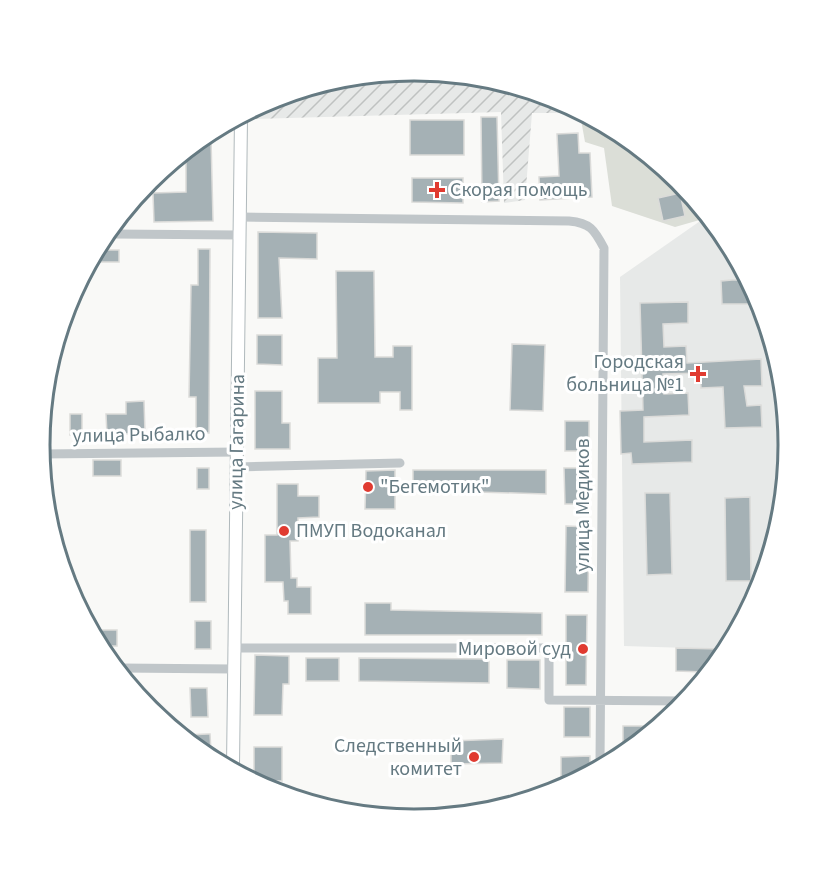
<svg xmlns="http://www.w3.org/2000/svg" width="828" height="890" font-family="'Source Sans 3',sans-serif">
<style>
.built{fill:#e7e9e8}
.industrial{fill:url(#industrial-furrows)}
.green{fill:#dbded7}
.building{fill:#a5b1b5;stroke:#dbdbd9;stroke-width:1.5}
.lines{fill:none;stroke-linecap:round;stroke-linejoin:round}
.secondary-casing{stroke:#b0b9bc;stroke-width:14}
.street{stroke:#c0c6c9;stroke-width:9}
.secondary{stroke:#fff;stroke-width:12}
.poi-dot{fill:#e03b31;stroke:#fff;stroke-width:2}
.labels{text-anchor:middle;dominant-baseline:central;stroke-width:6;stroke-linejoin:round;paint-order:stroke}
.poi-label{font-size:20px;fill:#657a82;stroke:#fff;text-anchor:start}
.street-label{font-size:20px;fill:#657a82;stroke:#fff}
.rim{fill:none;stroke:#657a82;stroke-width:3}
</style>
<defs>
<pattern id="industrial-furrows" width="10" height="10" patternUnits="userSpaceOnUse" patternTransform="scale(1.5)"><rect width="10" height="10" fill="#e7e9e8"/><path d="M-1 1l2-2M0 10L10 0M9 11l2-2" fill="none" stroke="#bfc2c1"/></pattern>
</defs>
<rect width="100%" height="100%" fill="#f9f9f7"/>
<path class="built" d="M702,214l59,88 28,143 -29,144 -40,60 -96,-3 -4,-369 83,-58z"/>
<path class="industrial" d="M414,70l144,29 21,14h-47l-7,87 -21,3 -3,-91 -248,7 1,-9 17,-12z"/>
<path class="green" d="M580,114l99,66 24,39 -28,8 -63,-21 -8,-58 -19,-6z"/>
<path class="building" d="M481,117h16l2,84 -17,1z
M410,120h54v35h-54z
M578,133l1,20h11l2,44 -52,3 -1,-23 20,-1 -2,-42z
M211,138l2,83 -59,1 -1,-29 33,-1v-37z
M412,178h51v25l-51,-1z
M680,193l5,23 -22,5 -5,-23z
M258,232l59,1v26l-38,-1 3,60h-24z
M198,249h12l-1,184h-13v-36h-7l2,-112h7z
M102,250h17v12h-25z
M336,271h38l1,86h18v-11h19v64h-12v-18h-20v11h-62v-45h19z
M732,280h14l15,24h-39l-1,-23z
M688,302v21l-25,1 1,23 22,-1 1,17 74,-4 1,27h-18l3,20 14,-1 1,22 -37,1 -2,-41 -22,1 -1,-15 -37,1 1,20 24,-1 1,22 -45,2v25l48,-2v22l-60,2 -1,-11 -10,1 -1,-43 23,-1 -3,-107z
M257,335h25v30l-25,-1z
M512,344l33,1 -2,66 -33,-1z
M255,391h27v32h8v26h-35z
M144,401l1,32 -38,2 -1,-21h20v-12z
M70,414h12v21h-12z
M565,421h24v30h-24z
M93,460h28v16h-28z
M197,468h12v21h-12z
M564,468h25v36h-24z
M395,470v39h-30l1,-38z
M413,470h133v24l-133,-4z
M277,484h21v12h21v21l-21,1v23h-8l1,37h6v9h14v27h-23v-13h-4l-1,-19h-18v-47h12z
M645,493h25l2,81 -25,1z
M750,497l1,84h-25l-1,-83z
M566,526l23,1 -1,65h-23z
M190,530h16v72h-16z
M365,603h26v7l151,3v22h-177z
M566,615h21l-1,70h-20z
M195,621h16v28h-16z
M96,630h21v16h-11z
M676,648l44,1 -15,23 -29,-1z
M255,655l34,1v28h-6l-1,31h-28z
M306,658h33v23h-33z
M359,658l130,1v24l-130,-2z
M507,660h33v29l-33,-1z
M190,688h17l1,29h-17z
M564,707h26v30h-26z
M623,726h33l-33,22z
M210,734l1,17 -25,-16 22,-1z
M503,739l-1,24 -51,1v-23z
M254,747h28v34l-28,-1z
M590,756v14l-29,19v-32z"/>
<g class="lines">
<defs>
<path id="secondary" d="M233,766l8,-648"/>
</defs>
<use href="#secondary" class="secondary-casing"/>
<path class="street" d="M240,217l329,4c21,2 25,8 35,27l-4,515
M113,234l127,1
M41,454l197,-2
M237,467l163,-4
M233,648h316v52l136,1
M120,668l113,1"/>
<use href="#secondary" class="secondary"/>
</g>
<g class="poi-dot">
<path d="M434 181h6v6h6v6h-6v6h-6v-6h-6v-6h6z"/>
<path d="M695 365h6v6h6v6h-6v6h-6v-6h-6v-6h6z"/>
<circle cx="368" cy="487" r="6"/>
<circle cx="284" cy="531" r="6"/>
<circle cx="583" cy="649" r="6"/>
<circle cx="474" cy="757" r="6"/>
</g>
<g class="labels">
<g class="poi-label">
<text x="450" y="190">Скорая помощь</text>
<text x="684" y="362" text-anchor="end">Городская<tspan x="684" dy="23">больница №1</tspan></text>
<text x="380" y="487">"Бегемотик"</text>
<text x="296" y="531">ПМУП Водоканал</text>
<text x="571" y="649" text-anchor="end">Мировой суд</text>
<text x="462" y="746" text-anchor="end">Следственный<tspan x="462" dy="23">комитет</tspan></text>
</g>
<g class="street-label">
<text transform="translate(139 435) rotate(-1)">улица Рыбалко</text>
<text transform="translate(237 442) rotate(-89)">улица Гагарина</text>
<text transform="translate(583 505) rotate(-90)">улица Медиков</text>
</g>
</g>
<path d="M0 0H828V890H0ZM50 445a364 364 0 1 1 728 0a364 364 0 1 1-728 0Z" fill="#fff" fill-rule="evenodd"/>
<path class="rim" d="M50 445a364 364 0 1 1 728 0a364 364 0 1 1-728 0Z"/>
</svg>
